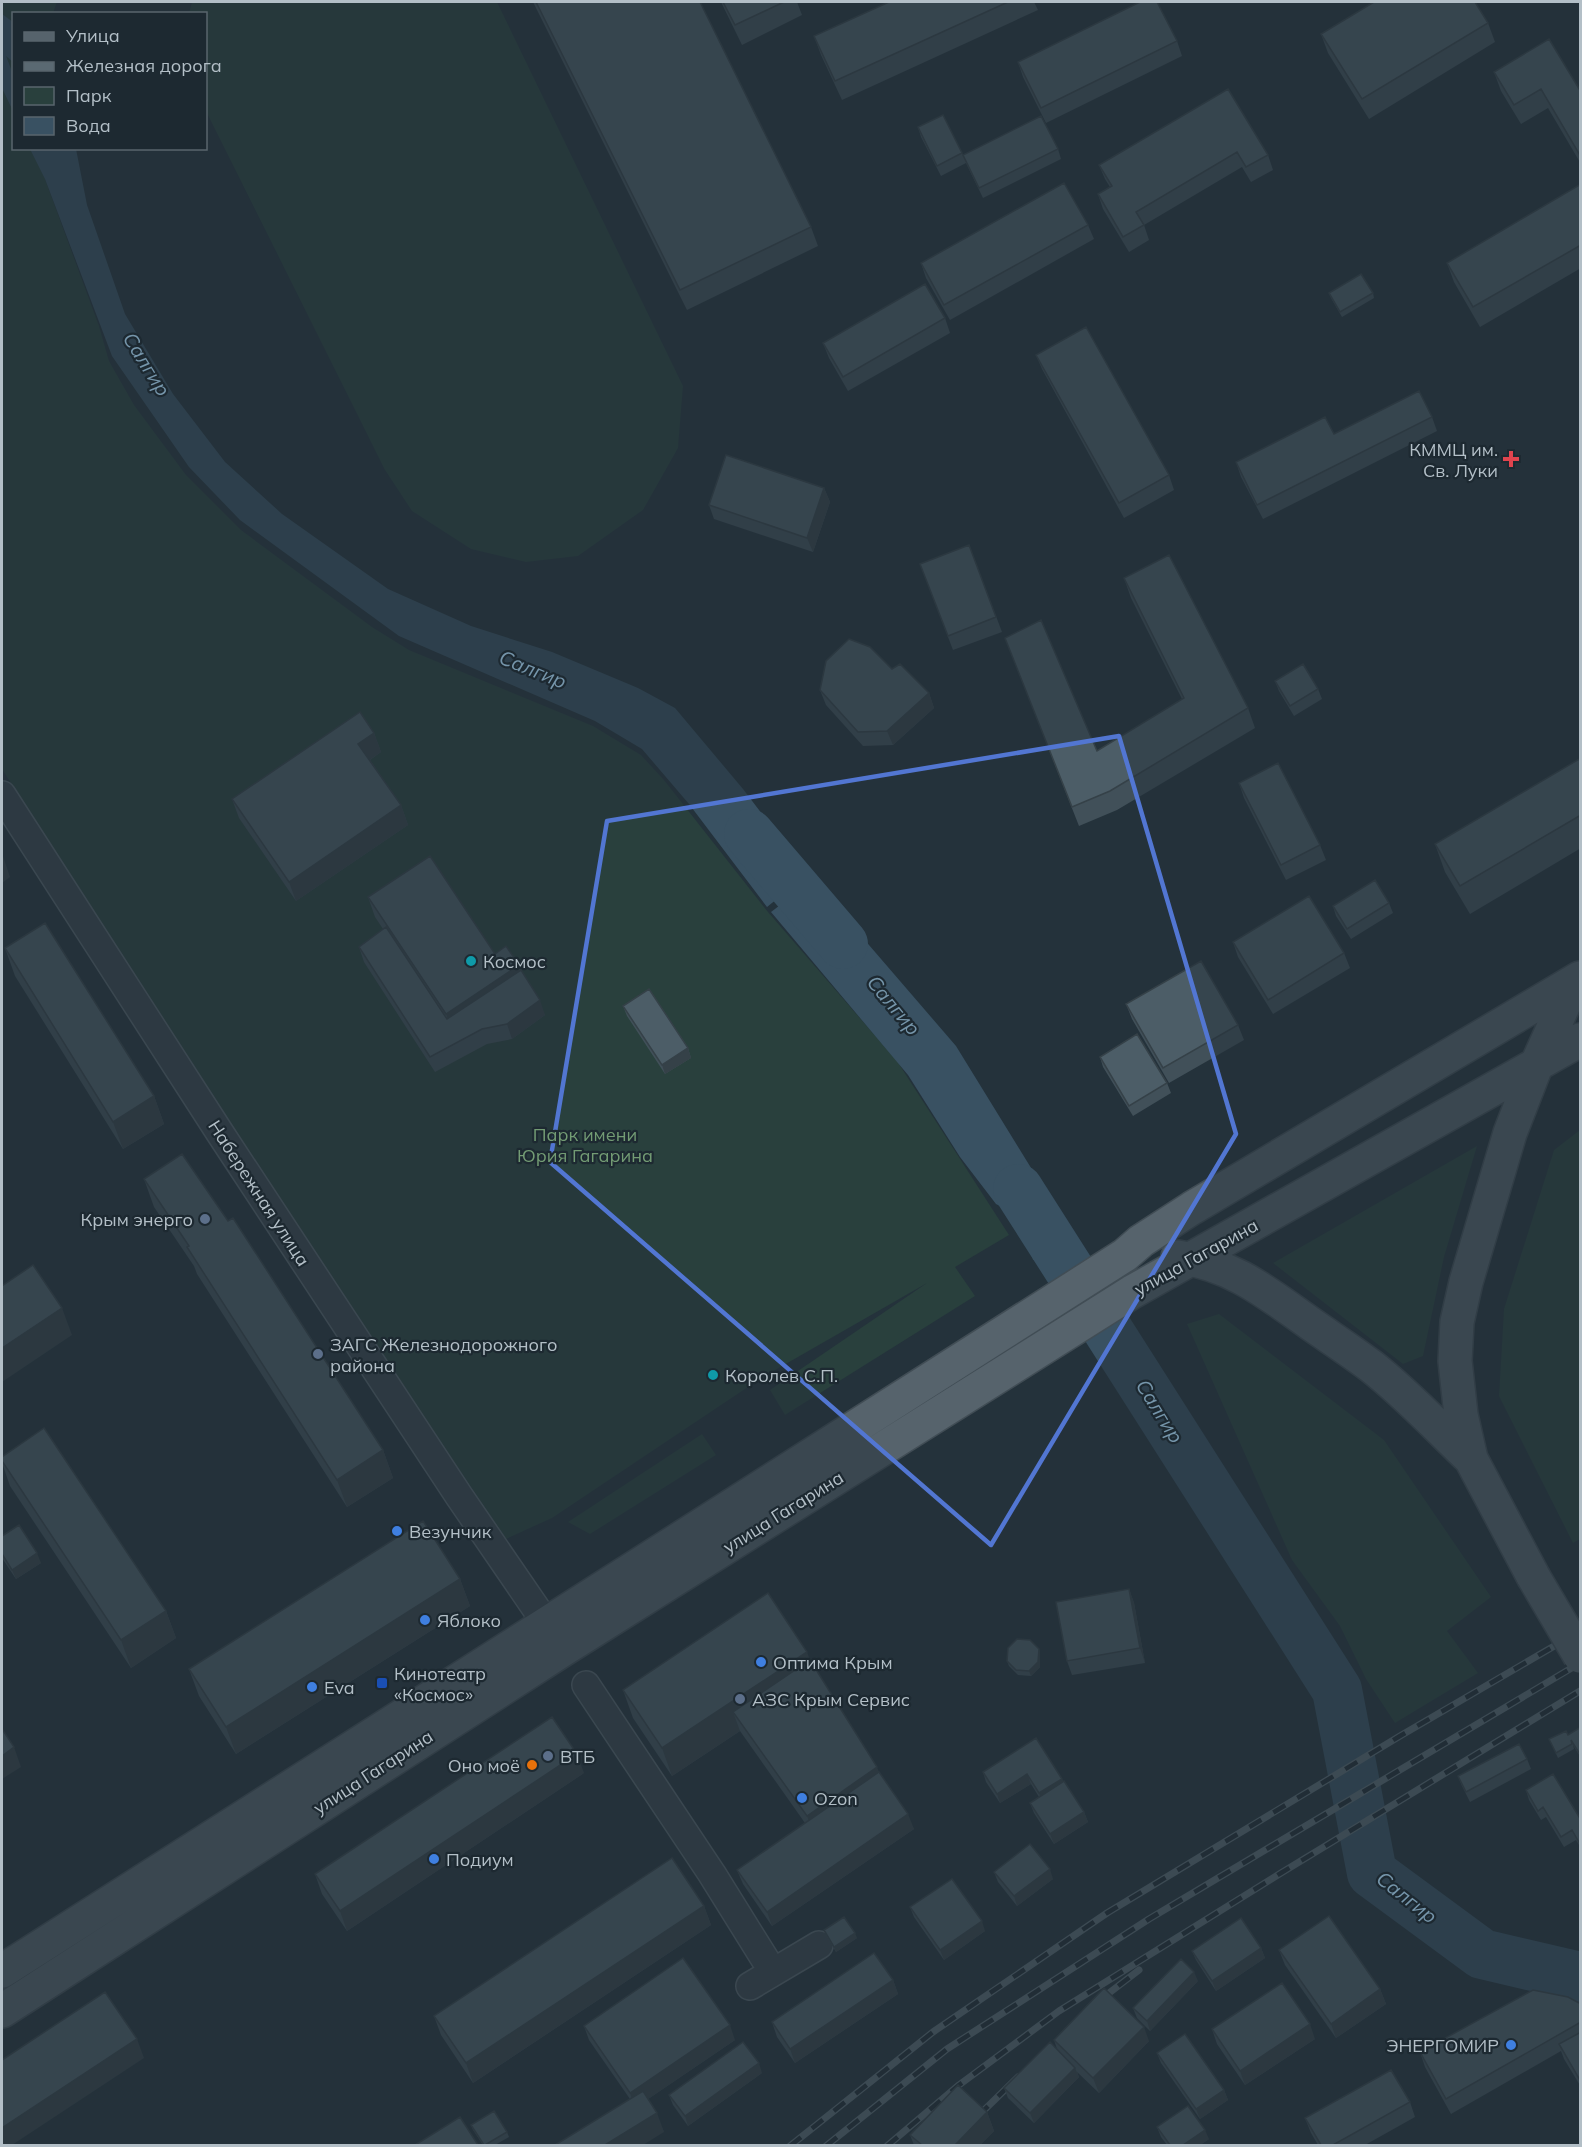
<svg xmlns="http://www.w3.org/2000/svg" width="1582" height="2147" font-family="Mulish,sans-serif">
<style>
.green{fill:#29403d}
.water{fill:#395162}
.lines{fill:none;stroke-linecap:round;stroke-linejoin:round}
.river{stroke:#395162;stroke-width:50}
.street-casing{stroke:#56626a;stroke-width:30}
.primary-casing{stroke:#414d55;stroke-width:36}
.street{stroke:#38444c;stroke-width:27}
.primary{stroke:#56636c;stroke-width:33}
.rail-casing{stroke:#5a6972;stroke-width:7}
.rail{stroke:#1d2931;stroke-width:4.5;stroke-dasharray:14;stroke-linecap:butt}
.primary-bridge-casing{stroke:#414d55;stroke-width:36;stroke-linecap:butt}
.primary-bridge{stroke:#56636c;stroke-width:33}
.wall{fill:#415059}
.shaded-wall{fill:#354148}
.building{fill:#4c5d67;stroke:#354148;stroke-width:1.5}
.marked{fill:none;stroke:#5276d2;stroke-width:4.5;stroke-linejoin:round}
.health-dot{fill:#e0444e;stroke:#1d2931;stroke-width:2}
.culture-dot{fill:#0f9aa8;stroke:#1d2931;stroke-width:2}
.service-dot{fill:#5c6f8a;stroke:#1d2931;stroke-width:2}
.shop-dot{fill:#3f7fe0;stroke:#1d2931;stroke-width:2}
.transit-dot{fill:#1a4fb4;stroke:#1d2931;stroke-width:2}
.food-dot{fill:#e8710a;stroke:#1d2931;stroke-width:2}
.labels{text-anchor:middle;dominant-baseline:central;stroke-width:4.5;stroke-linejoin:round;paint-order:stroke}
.poi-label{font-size:18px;fill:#b3bfc7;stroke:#1d2931;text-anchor:start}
.park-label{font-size:18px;fill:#739c74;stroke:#1d2931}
.street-label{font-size:18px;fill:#b3bfc7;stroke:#1d2931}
.water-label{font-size:20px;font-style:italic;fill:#7595aa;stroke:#1d2931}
</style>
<rect width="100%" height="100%" fill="#24323b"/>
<path class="green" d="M2,2h55l-4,11 -39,1v134l30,1 1,30 54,147 10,35 25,44 52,70 55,55 131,97 37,23 184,76 48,29 23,25 104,132 129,149 112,174 -54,32 20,29 -190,119 -15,-25 157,-107 -164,94 -211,141 -57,26 -493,-775z
M192,2h305l186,384 -5,62 -35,62 -65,46 -52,6 -55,-13 -59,-38 -27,-41 -179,-359v-97l-17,-1z
M1580,1130v409l-7,4 -74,-147 5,-87 50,-159z
M1477,1146l-33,111 -21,99 -20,8 -130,-101z
M1219,1314l165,126 107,157 -44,34 31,42 -83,50 -29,-44 -26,-53 -48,-66 -105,-236z
M702,1434l14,21 -126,79 -22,-12z"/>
<path class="water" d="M2,14l11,8v40l-7,-6 7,18v37l-11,-23z
M30,149h46l11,56 38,109 48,80 52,68 57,52 106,75 83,37 81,26 86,36 37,20 68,81 65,85 -41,33 -78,-103 -47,-55 -47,-28 -196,-85 -159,-116 -51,-53 -77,-111 -67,-177z
M813,880l143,166 117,190 -40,24 -4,-27 -7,-15 -26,-14 -36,-47 -52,-82 -137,-163z"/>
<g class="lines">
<path class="river" d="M749,834l94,110
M1018,1189l319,501 35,183 110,81 98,23"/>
<defs>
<path id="street" d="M2,795l218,338 239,363 87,127
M586,1685l126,189 61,98
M750,1986l69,-41"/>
<path id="primary" d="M1178,1257c56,8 89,36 133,67 20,14 40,27 60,42 36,28 67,62 100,93
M1533,1576l-62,-117 -10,-44 -6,-54 2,-39 9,-40 44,-149 26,-67 38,-84
M2,1971l1123,-716 16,-14 51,-33 388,-230
M2,2011l562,-362 568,-357 448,-252"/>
</defs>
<use href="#street" class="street-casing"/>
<use href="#primary" class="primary-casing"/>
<use href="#street" class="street"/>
<use href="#primary" class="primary"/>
<defs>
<path id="rail" d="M1096,2003l43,-33
M978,2116l40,-39
M790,2146l143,-114 174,-119 293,-177 180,-105
M826,2146l121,-97 202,-130 431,-256
M887,2146l72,-61 100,-74 222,-138 299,-182"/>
</defs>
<use href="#rail" class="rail-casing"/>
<use href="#rail" class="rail"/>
<defs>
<path id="primary-bridge" d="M1533,1576l47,80"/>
</defs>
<use href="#primary-bridge" class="primary-bridge-casing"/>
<use href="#primary-bridge" class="primary-bridge"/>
</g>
<path class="wall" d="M533,2h167l111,225 7,19 -131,64z
M721,2h76l5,13 -60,30z
M889,2h145l4,8 -196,90 -21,-45 -7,-19z
M1488,23l7,19 -126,77 -41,-66 -7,-19z
M1177,41l5,15 -136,67 -23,-46 -5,-15z
M1494,72l87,20v72l-33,-56 -27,16 -20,-33z
M1228,89l40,66 5,15 -22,12 -9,-15 -98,58 5,15 -20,12 -26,-43 -5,-15 12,-7 -5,-8 -6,-14z
M943,115l20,40 95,-6 3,10 -78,39 -17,-35 -25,13 -20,-39 -3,-10z
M1581,184v84l-101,59 -26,-45 -7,-19z
M1088,225l6,14 -144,81 -24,-42 -5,-15z
M1329,293h44l1,5 -32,19 -11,-19z
M945,318l5,15 -102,58 -19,-33 -6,-15z
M1036,355l133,120 5,15 -50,28 -82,-149z
M1432,417l5,14 -174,88 -22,-42 -5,-15 98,-28z
M824,488l6,14 -17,50 -99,-33 -5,-14z
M969,545l33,87 -49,18 -33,-86z
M1124,578l124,130 7,20 -138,82 -38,16 -74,-188 92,113 85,-52 -51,-101z
M892,669l37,24 5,15 -41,37 -30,1 -37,-41 -6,-15z
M1275,681l43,8 4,10 -28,17 -15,-25z
M374,733l7,19 -11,8 31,45 7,20 -112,76 -57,-83 -7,-19z
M1581,758v90l-111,66 -25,-42 -10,-28z
M1239,783l81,62 6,15 -40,20 -42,-82z
M368,897l127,57 26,16 24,45 -33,24 -25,5 -52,28 -71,-110 -5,-15 24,-18 -8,-12z
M1389,903l4,10 -42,26 -15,-23 -3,-10z
M1233,942l111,11 6,15 -77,46 -35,-57z
M5,948l149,148 10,28 -41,25 -108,-173z
M1126,1004l112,21 6,15 -75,43 -37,-64z
M623,1006l65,42 3,10 -26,16 -38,-58z
M1100,1057l67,26 4,10 -38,23 -30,-49z
M144,1179l239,271 10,28 -46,29 -150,-233 -3,-8 -40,-59z
M2,1457l164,154 10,27 -45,30 -121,-182 -8,-23z
M2,1536l39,27 -25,16 -14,-21z
M460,1579l10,27 -234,148 -37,-58 -10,-27z
M1129,1589l5,14 11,60 -73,12 -5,-14z
M1039,1649l1,5v13l-9,9 -13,-1 -9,-9 -2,-5z
M810,1660l104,169 -142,97 -29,-42 -6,-14 68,-47 -65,-92 -68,45 -39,-58 -10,-28z
M1581,1727v31l-8,-13 1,4 -16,9 -9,-19 19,-4z
M1527,1759l4,10 -61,33 -8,-16 -4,-10z
M983,1772l79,7 1,3 21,30 4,10 -34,22 -20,-31 -4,-10 9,-6 -8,-13 -31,19 -14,-21z
M584,1773l-237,158 -25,-37 -7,-20z
M1526,1790l55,30v28l-5,-8 -12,7 -18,-30 -5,3 -12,-20z
M994,1872l59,7 -36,27 -19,-24z
M704,1906l7,19 -238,158 -32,-48 -7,-19z
M910,1907l75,24 -41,29 -30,-43z
M824,1930l33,8 -21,14 -10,-17z
M1261,1948l4,10 -49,33 -20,-31 -4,-9z
M1279,1950l101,39 6,15 -50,34 -51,-73z
M893,1980l5,14 -103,69 -18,-26 -5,-15z
M1198,1981l-48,50 -13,-13 -4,-10z
M1581,2004v83l-17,-28 -3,-8 -110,63 -26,-47 -5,-15z
M584,2026l151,14 -87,59 16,33 -34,-33 -41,-59z
M1212,2029l103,10 -70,46 -28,-41z
M1054,2040l95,1 -50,52 -22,-21 2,5 -45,46 -26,-25 -4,-10 53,-39z
M1157,2053l67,37 4,10 -28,19 -39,-56z
M762,2073l-74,53 -15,-21 -4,-10z
M1410,2102l5,15 -50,28h-47l-7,-12 -6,-15z
M987,2112l7,19 -14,14h-66l-4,-10z
M471,2125l36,7 2,5 -14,8h-12l-10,-15z
M1157,2127l52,12 -9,6h-33l-6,-8z"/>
<path class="shaded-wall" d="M824,488l6,14 -17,50 -6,-14z
M929,693l5,15 -41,37 -6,-14z
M374,733l7,19 -16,11 -7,-19z
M401,805l7,20 -112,76 -7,-19z
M2,853l8,24 -8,6z
M519,965l7,20 -73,48 -7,-19z
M540,1000l5,15 -33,24 -5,-15z
M688,1048l3,10 -26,16 -3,-9z
M154,1096l10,28 -41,25 -10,-27z
M62,1308l10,27 -70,47v-34z
M383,1450l10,28 -46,29 -10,-27z
M37,1553l4,10 -25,16 -4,-9z
M460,1579l10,27 -234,148 -10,-27z
M1129,1589l5,14 11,60 -5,-15z
M166,1611l10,27 -45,30 -10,-28z
M1039,1649l1,5v13l-9,9 -2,-5z
M807,1652l10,27 -84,33 7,19 -68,45 -10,-28z
M14,1747l7,20 -19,12v-23z
M577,1754l7,19 -237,158 -7,-20z
M877,1767l7,20 -70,48 -7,-19z
M1027,1774l4,10 -31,19 -3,-9z
M1062,1779l4,9 -24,15 -3,-10z
M1084,1812l4,10 -34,22 -4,-10z
M908,1814l6,15 -142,97 -5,-14z
M1050,1869l3,10 -36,27 -3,-10z
M704,1906l7,19 -238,158 -7,-20z
M982,1921l3,10 -41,29 -4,-10z
M855,1933l2,5 -21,14 -2,-5z
M1261,1948l4,10 -49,33 -4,-10z
M1194,1972l4,9 -48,50 -3,-10z
M893,1980l5,14 -103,69 -5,-14z
M1380,1989l6,15 -50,34 -5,-14z
M1310,2024l5,15 -70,46 -5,-14z
M730,2025l5,15 -100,68 -5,-15z
M1144,2027l5,14 -50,52 -6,-15z
M137,2039l7,19 -132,87h-10v-17z
M759,2063l3,10 -74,53 -3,-10z
M1075,2068l4,9 -45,46 -4,-10z
M1224,2090l4,10 -28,19 -4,-10z
M987,2112l7,19 -14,14h-23l-1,-1z
M657,2113l7,19 -21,13h-38z
M1205,2130l4,9 -9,6h-17z"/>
<path class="building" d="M536,2h164l111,225 -131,63z
M723,2h61l-49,23z
M889,2h119l-173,79 -21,-45z
M1140,2h17l20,39 -136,67 -23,-46z
M1374,2h101l13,21 -126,76 -41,-65z
M1549,39l32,53v65l-40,-68 -27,16 -20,-33z
M1228,89l40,66 -22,12 -9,-15 -101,60 8,13 -21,12 -25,-43 14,-8 -13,-21z
M943,115l19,38 -25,13 -19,-39z
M1041,116l17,33 -79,39 -16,-33z
M1064,183l24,42 -144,80 -23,-42z
M1581,184v61l-108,62 -26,-44z
M1361,274l12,19 -33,19 -11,-19z
M925,284l20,34 -102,59 -20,-34z
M1086,327l83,148 -50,28 -83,-148z
M1419,391l13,26 -175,88 -21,-43 89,-45 9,17z
M726,455l98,33 -17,50 -98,-33z
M969,545l27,72 -48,19 -28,-72z
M1169,555l79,153 -138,83 -38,16 -67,-169 36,-18 56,131 87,-53 -60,-120z
M849,639l21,8 22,22 8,-5 29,29 -42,38 -29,1 -38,-42 6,-29z
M1303,664l15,25 -28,17 -15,-25z
M360,712l14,21 -16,11 43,61 -112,77 -57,-83z
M1581,758v57l-121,71 -25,-42z
M1278,763l42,82 -39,20 -42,-82z
M430,856l65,98 11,-8 13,19 -73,49 -78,-117z
M1375,880l14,23 -42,26 -14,-23z
M1309,896l35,57 -76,47 -35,-58z
M45,923l109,173 -41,26 -108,-174z
M386,927l61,92 74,-49 19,30 -33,24 -25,5 -52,28 -71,-110z
M1201,961l37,64 -75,43 -37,-64z
M649,989l39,59 -26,17 -39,-59z
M1137,1034l30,49 -38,23 -29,-49z
M182,1154l46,67 5,-3 150,232 -46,30 -150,-233 2,-1 -45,-67z
M33,1265l29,43 -60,40v-62z
M44,1428l122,183 -45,29 -119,-179v-4z
M423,1521l37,58 -234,148 -37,-58z
M19,1525l18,28 -25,17 -10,-16v-18z
M1129,1589l11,59 -73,13 -11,-59z
M768,1593l39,59 -145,96 -39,-58z
M1017,1639l13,1 9,9 -1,13 -9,9 -13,-1 -9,-9 1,-13z
M810,1660l67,107 -70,49 -74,-104z
M552,1717l25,37 -237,157 -25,-37z
M1581,1727v29l-10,-16 1,4 -16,9 -7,-14 17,-8 2,4z
M2,1729l12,18 -12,9z
M1036,1738l26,41 -23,14 -12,-19 -30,20 -14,-22z
M1519,1744l8,15 -61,33 -8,-16z
M879,1772l29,42 -141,98 -30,-42z
M1553,1774l28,46 -1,24 -8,-14 -11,7 -18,-30 -5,4 -12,-21z
M1064,1781l20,31 -34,22 -20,-31z
M1030,1844l20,25 -36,27 -20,-24z
M672,1858l32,48 -238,157 -32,-47z
M952,1879l30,42 -42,29 -30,-43z
M1329,1916l51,73 -49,35 -52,-74z
M844,1917l11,16 -21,14 -10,-17z
M1241,1918l20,30 -49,33 -20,-30z
M874,1953l19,27 -103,69 -18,-27z
M683,1958l47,67 -100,68 -46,-67z
M1181,1959l13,13 -47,49 -14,-13z
M1282,1983l28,41 -70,47 -28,-42z
M1104,1988l40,39 -51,51 -39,-38z
M1533,1990l35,7 13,7v18l-135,77 -26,-47z
M105,1992l32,47 -135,89v-68z
M1581,2032v50l-22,-38z
M1185,2034l39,56 -28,19 -39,-56z
M743,2042l16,21 -74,53 -16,-21z
M1050,2042l25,26 -45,45 -26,-25z
M1391,2070l19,32 -77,43h-12l-16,-27z
M958,2085l29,27 -31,32 2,1h-36l-12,-10z
M643,2091l14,22 -52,32h-50z
M1188,2106l17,24 -22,15h-13l-13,-18z
M494,2111l13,21 -22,13h-1l-13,-20z
M460,2117l18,28h-63z"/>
<path d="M0 0H1582V2147H0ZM1119,736l117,398 -245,411 -441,-383 57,-341z" fill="#24323b" fill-opacity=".55" fill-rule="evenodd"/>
<path class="marked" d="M1119,736l117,398 -245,411 -441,-383 57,-341z"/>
<path class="health-dot" d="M1508 450h6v6h6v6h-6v6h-6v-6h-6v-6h6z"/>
<g class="culture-dot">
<circle cx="471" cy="961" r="6"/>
<circle cx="713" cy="1375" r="6"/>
</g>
<g class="service-dot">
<circle cx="205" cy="1219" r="6"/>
<circle cx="318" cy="1354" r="6"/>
<circle cx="740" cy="1699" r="6"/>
<circle cx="548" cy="1756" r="6"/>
</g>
<g class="shop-dot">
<circle cx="397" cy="1531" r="6"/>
<circle cx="425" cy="1620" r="6"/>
<circle cx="761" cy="1662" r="6"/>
<circle cx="312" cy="1687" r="6"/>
<circle cx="802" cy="1798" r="6"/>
<circle cx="434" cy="1859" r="6"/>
<circle cx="1511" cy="2045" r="6"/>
</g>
<rect class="transit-dot" x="376" y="1677" width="12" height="12" rx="3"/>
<circle class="food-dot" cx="532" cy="1765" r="6"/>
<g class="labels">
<g class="poi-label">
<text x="1498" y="449" text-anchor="end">КММЦ им.<tspan x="1498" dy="21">Св. Луки</tspan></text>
<text x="483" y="961">Космос</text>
<text x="193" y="1219" text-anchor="end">Крым энерго</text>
<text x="330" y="1344">ЗАГС Железнодорожного<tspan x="330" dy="21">района</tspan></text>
<text x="725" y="1375">Королев С.П.</text>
<text x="409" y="1531">Везунчик</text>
<text x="437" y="1620">Яблоко</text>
<text x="773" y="1662">Оптима Крым</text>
<text x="394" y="1673">Кинотеатр<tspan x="394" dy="21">«Космос»</tspan></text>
<text x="324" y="1687">Eva</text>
<text x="752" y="1699">АЗС Крым Сервис</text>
<text x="560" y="1756">ВТБ</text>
<text x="520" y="1765" text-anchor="end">Оно моё</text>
<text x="814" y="1798">Ozon</text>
<text x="446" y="1859">Подиум</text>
<text x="1499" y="2045" text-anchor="end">ЭНЕРГОМИР</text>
</g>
<g class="park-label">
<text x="585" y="1134">Парк имени<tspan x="585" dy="21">Юрия Гагарина</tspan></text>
</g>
<g class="street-label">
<text transform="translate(259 1193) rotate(57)">Набережная улица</text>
<text transform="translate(1196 1257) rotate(-29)">улица Гагарина</text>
<text transform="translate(783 1512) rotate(-32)">улица Гагарина</text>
<text transform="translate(373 1772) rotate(-33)">улица Гагарина</text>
</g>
<g class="water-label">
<text transform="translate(147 364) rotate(58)">Салгир</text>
<text transform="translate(533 669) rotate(22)">Салгир</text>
<text transform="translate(894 1005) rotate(50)">Салгир</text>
<text transform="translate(1160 1411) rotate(58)">Салгир</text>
<text transform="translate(1407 1897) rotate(38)">Салгир</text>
</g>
</g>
<rect width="1582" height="2147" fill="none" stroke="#b3bfc7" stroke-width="6"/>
<rect x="12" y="12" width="195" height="138" fill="#1d2931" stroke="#59656d" stroke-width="1.5"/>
<rect x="24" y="32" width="30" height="9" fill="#56636c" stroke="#59656d" stroke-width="1.5"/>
<text x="66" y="42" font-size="18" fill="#b3bfc7">Улица</text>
<rect x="24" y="62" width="30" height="9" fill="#5a6972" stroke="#59656d" stroke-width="1.5"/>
<text x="66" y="72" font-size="18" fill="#b3bfc7">Железная дорога</text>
<rect x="24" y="87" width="30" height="18" fill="#29403d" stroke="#59656d" stroke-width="1.5"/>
<text x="66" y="102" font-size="18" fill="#b3bfc7">Парк</text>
<rect x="24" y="117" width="30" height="18" fill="#395162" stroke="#59656d" stroke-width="1.5"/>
<text x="66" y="132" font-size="18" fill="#b3bfc7">Вода</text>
</svg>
